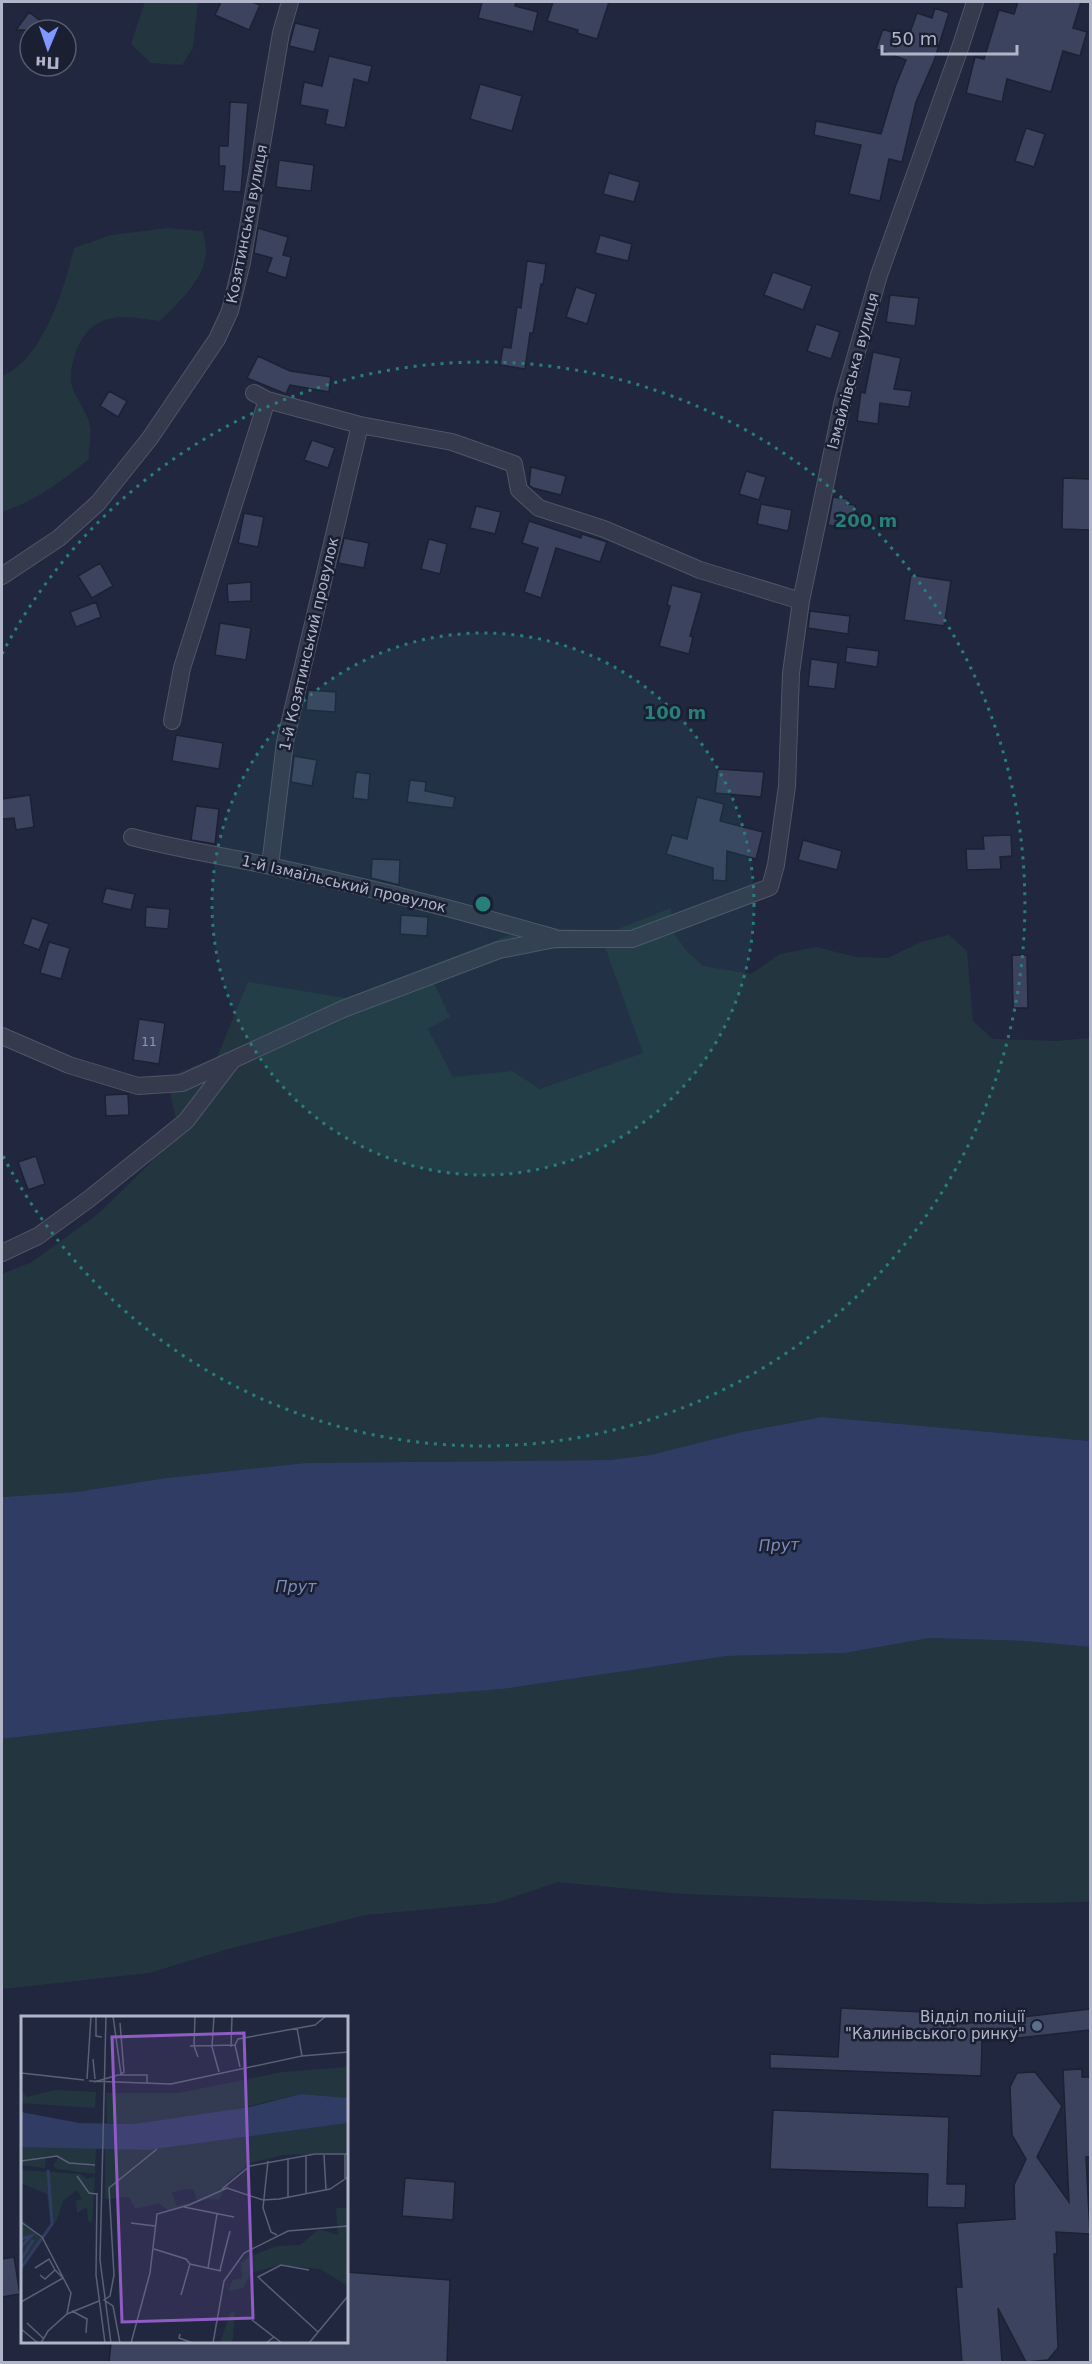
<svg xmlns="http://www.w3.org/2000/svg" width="1092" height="2364" font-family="'DejaVu Sans',sans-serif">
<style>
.green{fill:#23363f;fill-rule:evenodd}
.water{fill:#313c64}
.building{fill:#3c435e;stroke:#1c2134;stroke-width:1.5}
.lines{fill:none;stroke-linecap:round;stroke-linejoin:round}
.minor-casing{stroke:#505568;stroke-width:18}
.minor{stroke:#353a4d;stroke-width:16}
.ring{fill:none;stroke:#277f7c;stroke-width:3;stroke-dasharray:3 6}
.service-dot{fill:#5c6f8a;stroke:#1a1f32;stroke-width:2}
.labels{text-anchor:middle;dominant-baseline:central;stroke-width:5;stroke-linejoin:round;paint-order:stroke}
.number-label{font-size:12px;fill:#9398ae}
.street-label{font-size:15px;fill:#b0b5c9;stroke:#1a1f32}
.poi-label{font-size:15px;fill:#b0b5c9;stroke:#1a1f32;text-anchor:end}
.water-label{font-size:16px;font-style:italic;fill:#7d8bb8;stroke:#1a1f32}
.inset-river{fill:none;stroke:#313c64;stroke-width:3}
.inset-road{fill:none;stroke:#5a6076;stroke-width:1.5}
.view{fill:#8e5cc2;fill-opacity:0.15;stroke:#8e5cc2;stroke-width:3}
.inset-edge{fill:none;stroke:#b0b5c9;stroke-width:3}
.centre{fill:#277f7c;stroke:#1a1f32;stroke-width:3}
.ring-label{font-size:18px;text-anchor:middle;font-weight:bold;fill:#277f7c;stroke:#1a1f32;stroke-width:5;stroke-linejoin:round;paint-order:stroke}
</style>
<rect width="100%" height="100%" fill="#21273e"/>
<path class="green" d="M145,2h53l-5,46 -11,17 -31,-2 -20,-19z
M168,228l34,3c15,37 -17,65 -42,90 -34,-4 -62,-12 -81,23 -4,9 -9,25 -8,36 1,16 18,33 19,47 2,10 -2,20 -1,32 -27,22 -53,42 -87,53v-136c41,-16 63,-89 72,-128l37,-13z
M671,908l2,24 13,18 17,16 48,8 29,-20 36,-7 40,10 32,1 33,-16 28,-7 18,16 6,70 20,18 64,2 33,-3v403l-268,-24 -80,15 -92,23 -41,5 -304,3 -139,15 -90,14 -74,5v-223l30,-12 67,-49 81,-79 -14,-56 51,-21 31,-75 98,16 184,-71 83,4zM605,947l38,106 -103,36 -28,-18 -59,6 -25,-48 22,-12 -16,-34 80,-32z
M929,1638l96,3 65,6v255l-109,2 -298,-10 -125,-12 -63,21 -129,12 -138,34 -79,24 -147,16v-250l152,-18 232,-23 117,-9 224,-33 118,-3z"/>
<path class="water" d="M822,1417l268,24v206l-65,-6 -96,-3 -84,15 -118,3 -224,33 -117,9 -232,23 -152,18v-242l74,-5 90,-14 139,-15 304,-3 41,-5 92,-23z"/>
<path class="building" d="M221,2h31l8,3 -11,25 -34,-15z
M482,2h34l-1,4 23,6 -5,20 -55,-14z
M553,2h56l-12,37 -20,-6 1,-3 -31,-9z
M1018,2h63l-8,26 14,4 -7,24 -17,-5 -12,41 -44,-13 -5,23 -36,-9 9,-36 9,2 15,-49 15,4z
M935,8l14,5 -15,48 -18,41 -14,60 -13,-3 -9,42 -31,-7 12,-49 -47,-10 2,-14 65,13 14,-47 11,-27 -30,-11 7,-20 25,9 9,-25 15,5z
M29,12l23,18h-36z
M295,23l25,6 -6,23 -25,-6z
M329,56l43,10 -4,17 -14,-4 -9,49 -20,-4 3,-14 -28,-5 4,-23 18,4z
M480,84l42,12 -10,35 -42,-12z
M230,102l18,1 -7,89 -18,-1 2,-25h-6v-20h9z
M1026,128l19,6 -11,33 -19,-6z
M279,160l35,5 -3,26 -35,-4z
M609,173l31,9 -6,20 -31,-8z
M258,228l30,9 -5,18 8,2 -5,21 -19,-6 5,-14 -18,-5z
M600,235l32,9 -4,17 -33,-8z
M527,261l19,3 -3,21 -2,-1 -8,49h-3l-5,36 -25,-4 3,-18 8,1 6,-41 4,1z
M773,272l39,14 -9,24 -39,-15z
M576,287l20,7 -9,30 -21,-7z
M890,295l29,3 -4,28 -29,-4z
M816,324l24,8 -9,27 -24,-8z
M873,352l28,6 -7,31 18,2 -3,16 -29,-4 -2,21 -21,-3 4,-29 4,1z
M258,356l32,15 41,6 -2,15 -39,-7 -4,9 -39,-16z
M109,391l18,10 -9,16 -18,-11z
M312,440l23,8 -7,20 -24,-8z
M531,467l35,9 -5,19 -28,-7 -4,-3z
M746,471l20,6 -7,23 -20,-6z
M1063,478l27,1v51l-28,-1z
M833,497l15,2 -1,5 8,1 -3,24 -24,-4z
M761,504l31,6 -4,21 -31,-7z
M476,506l25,6 -6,22 -25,-6z
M244,513l20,4 -6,30 -20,-4z
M529,521l52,17 1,-4 25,8 -7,20 -44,-14 -15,50 -17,-6 14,-44 -16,-5z
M344,538l25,5 -5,25 -26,-5z
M429,539l18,5 -7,30 -19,-5z
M100,563l13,23 -21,12 -14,-22z
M911,575l40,6 -7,45 -40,-6z
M251,582v19l-23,1 -1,-18z
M672,585l30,8 -12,43 3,1 -4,17 -30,-8 11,-40 -3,-1z
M96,602l5,15 -25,10 -6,-15z
M810,611l40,5 -2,18 -40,-6z
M220,623l31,5 -5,32 -31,-5z
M847,647l32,4 -2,16 -32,-5z
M811,659l27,4 -3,26 -27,-3z
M308,690l28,2 -1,20 -29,-2z
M176,735l47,8 -4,26 -47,-8z
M294,756l23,4 -5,26 -21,-4z
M718,769l46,3 -3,25 -46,-4z
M356,772l14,2 -2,26 -15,-2z
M410,780l16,2 -1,9 30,6 -2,11 -46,-6z
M30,795l4,32 -18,3 -2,-12 -12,1v-20z
M697,797l27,7 -4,17 43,11 -7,27 -29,-8 -1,30 -13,-1v-12l-47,-14 6,-19 15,4z
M196,806l23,3 -4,35 -24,-4z
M1011,835l1,21 -12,1 1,12 -34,1 -1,-21h18l-1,-13z
M803,840l39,11 -5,19 -39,-10z
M372,859l28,1 -1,25 -28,-7z
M106,888l29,6 -4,16 -29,-7z
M146,907l24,2 -2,20 -23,-2z
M401,915l27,2 -1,19 -27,-2z
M32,918l17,6 -10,26 -16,-6z
M49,942l21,6 -9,31 -21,-6z
M1012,955h15l1,53h-15z
M139,1019l26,4 -6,41 -26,-4z
M128,1094l1,21 -23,1 -1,-21z
M36,1156l9,28 -17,6 -10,-28z
M841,2008l122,6 -1,10 128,-15v21l-108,12 -1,34 -211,-8v-14l68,3z
M1082,2069v8h8v80h-4l4,77 -34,-2 1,22h-3l4,94 -10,12 -22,2 -28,-54 4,54h-40l-6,-75h6l-5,-64 58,-4 -1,-34 12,-26 -14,-24 -2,-48 7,-14 18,-1 27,34 -25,51 32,45 -6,-132z
M773,2110l176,7 -2,67h19l-1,24 -38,-1 1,-33 -158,-5z
M405,2178l50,4 -2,38 -51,-4z
M14,2257l6,37 -18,3v-38z
M346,2272l104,8 -3,82h-338l2,-20h235z"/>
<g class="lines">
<defs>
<path id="minor" d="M254,393l13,7 93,25 92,17 62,22 5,26 20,18 65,21 96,41 101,31
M2,576l57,-38 39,-35 52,-65 67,-99 13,-28 12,-49 39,-229 9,-31
M172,721l10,-53 85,-268
M132,837c45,12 92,19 138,29 94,20 189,44 282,71
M270,866l15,-124 75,-317
M2,1036l67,29 69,21 44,-3 161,-74 156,-59 56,-11h77l138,-52 6,-22 11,-79 4,-113 10,-72 42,-201 36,-125 81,-227 15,-46
M2,1253l36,-17 51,-37 97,-78 45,-59"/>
</defs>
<use href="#minor" class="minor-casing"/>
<use href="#minor" class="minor"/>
</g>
<circle cx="483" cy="904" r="271" fill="#277f7c" fill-opacity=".12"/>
<g class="ring">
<circle cx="483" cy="904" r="271"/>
<path d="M2 654A542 542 0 1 1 2 1154"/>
</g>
<circle class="service-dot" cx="1037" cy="2026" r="6"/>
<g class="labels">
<g class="number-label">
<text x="149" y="1042">11</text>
</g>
<g class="street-label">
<text transform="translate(247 224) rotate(-79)">Козятинська вулиця</text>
<text transform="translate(853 371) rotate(-75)">Ізмайлівська вулиця</text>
<text transform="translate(309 644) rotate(-77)">1-й Козятинський провулок</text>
<text transform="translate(344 884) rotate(13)">1-й Ізмаїльський провулок</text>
</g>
<g class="poi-label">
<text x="1025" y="2017">Відділ поліції<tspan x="1025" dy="17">"Калинівського ринку"</tspan></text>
</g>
<g class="water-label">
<text transform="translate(779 1545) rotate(-2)">Прут</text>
<text x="296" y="1586">Прут</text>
</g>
</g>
<g transform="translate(21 2016)">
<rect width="327" height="327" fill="#21273e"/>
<path d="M327,51v31l-47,-4 -73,17 -93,13 -28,-1 -1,-30h72l105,-21zM0,74l6,7 28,-7 41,2 -1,16 -74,-5zM327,107v30l-65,2 -33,8 -23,19 2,6 -6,3 -4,9 -11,-1 -39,12 -10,-8 -24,6 -6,-12 -24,2v-51l43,2zM163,173l10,1 3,11 -20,5 -5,-13zM0,131h75l-1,27 -38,-5 -4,-3 6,-10h-13l-1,12 -24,-3zM0,154l59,4 7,5 8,-3 -3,47 -4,-2 -1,-14 -10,6 -1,-12 6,-2 -5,-9 -14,11 -6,19 -13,18 7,-14 -4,-30 -26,-11zM325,184h2v86l-28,-17 -41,-4 -28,8 -8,15 -15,3 5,-11 9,-2 -1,-15 8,-6 28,-11 23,-1 19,-16 19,6 -2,-27h11zM0,202l21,21 -21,30zM214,295l-2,27 -2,5h-11l10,-30z" fill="#23363f" fill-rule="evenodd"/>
<path d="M280,78l47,4v25l-200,27 -127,-3v-35l58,11 55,1 116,-17z" fill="#313c64"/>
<path class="inset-river" d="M0,223l10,-3 -10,11M0,244l12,-20M0,252l31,-44 -4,-54"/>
<path class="inset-road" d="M75,0v20l6,1M85,0l-6,244 11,83M92,0l8,58 3,-2 -4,-49M174,0l-1,30 4,11M193,0l-2,31 7,25M169,30l45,-1M210,31l1,-31M281,40l46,-4M72,43l2,20M219,51l-5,-22 3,-6 77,-14 11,-9M0,57l63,7M66,63l4,-63M68,65l82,3 131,-28 -5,-28M73,66l24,-7h29v9M324,138v24M303,139l2,35M285,140v37M267,142v40M0,145l36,-5 12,7 26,2M247,145l-5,47 8,24 6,3M56,160l12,17 8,1M201,173l28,-23 65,-12h33M76,177l-1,82 9,68M163,191l50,10M0,206l21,15 29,56 -4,21M110,207l24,3M133,233l32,10 4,5 31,7M14,252l14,-9 6,11M187,252l9,-54M199,254l10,-39M288,254l-28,-5 -23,12 60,55M160,279l9,-31M0,286l42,-24 -8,-8 -10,9 -5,-4M51,295l15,8 -1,14M231,304l22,17M6,307l16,15M0,313l17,14M159,318l-1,4 14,5M20,327l7,-12 19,-17 32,-13M99,327l-7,-37 -9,-6 6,-4 4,-21 -5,-87 48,-39M110,327l19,-70 7,-59 32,-9 38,-17 36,12 16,-1 51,-10 18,-12M192,327l11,-62 20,-28 44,-22 60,-5M245,327l8,-6 8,6M288,327l39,-47"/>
<path class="view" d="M223,17l9,285 -131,4 -10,-285z"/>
<rect width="327" height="327" class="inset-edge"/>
</g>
<circle cx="483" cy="904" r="9" class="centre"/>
<g class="ring-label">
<text x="866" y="527">200 m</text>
<text x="675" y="719">100 m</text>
</g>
<rect width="1092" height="2364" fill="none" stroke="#b0b5c9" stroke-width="6"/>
<g transform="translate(48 48) rotate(182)"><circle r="28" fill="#1a1f32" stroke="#565b6e" stroke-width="1.5"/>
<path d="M0-4.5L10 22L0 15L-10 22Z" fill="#7f97ff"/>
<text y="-9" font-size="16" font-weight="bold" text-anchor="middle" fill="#b0b5c9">Пн</text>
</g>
<path d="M882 45v9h135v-9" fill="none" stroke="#b0b5c9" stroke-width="3"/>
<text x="891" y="45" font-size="18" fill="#b0b5c9" stroke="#1a1f32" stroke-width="4.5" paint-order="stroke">50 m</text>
</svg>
